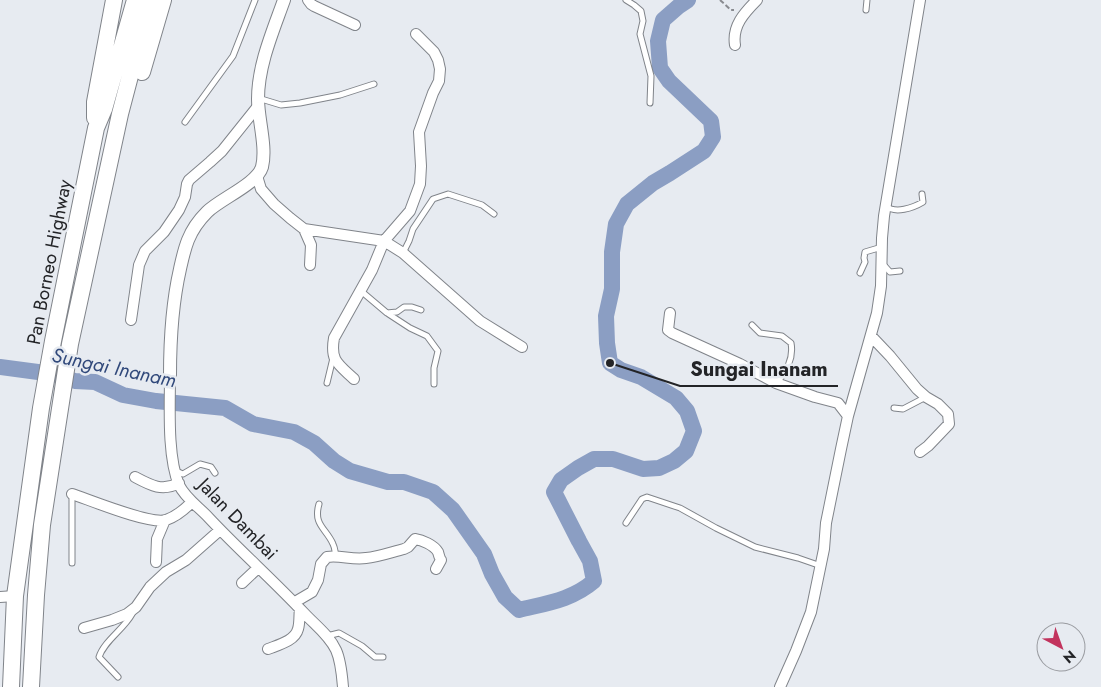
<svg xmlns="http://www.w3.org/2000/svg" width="1101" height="687" font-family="Jost,sans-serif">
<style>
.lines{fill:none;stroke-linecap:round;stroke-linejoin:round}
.river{stroke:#8b9ec3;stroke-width:16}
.service-casing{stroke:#80848a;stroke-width:7}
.minor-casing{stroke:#80848a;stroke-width:12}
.tertiary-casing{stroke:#80848a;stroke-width:14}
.trunk-casing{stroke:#80848a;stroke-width:18}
.path{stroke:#898b90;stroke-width:2;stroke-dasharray:5 2.5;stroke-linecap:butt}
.service{stroke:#fff;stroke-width:5}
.minor{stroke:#fff;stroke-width:10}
.tertiary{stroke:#fff;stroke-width:12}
.trunk{stroke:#fff;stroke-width:16}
.labels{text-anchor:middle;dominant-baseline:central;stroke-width:5;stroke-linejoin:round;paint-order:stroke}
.street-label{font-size:19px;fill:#232427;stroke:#e7ebf1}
.water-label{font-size:20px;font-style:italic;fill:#31497b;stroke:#e7ebf1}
.leader{fill:none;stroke:#232427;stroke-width:2}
.callout-dot{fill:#232427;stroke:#e7ebf1;stroke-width:2}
.callout-label{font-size:20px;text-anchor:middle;font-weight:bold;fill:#232427;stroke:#e7ebf1;stroke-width:5;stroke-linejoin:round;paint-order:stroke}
</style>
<rect width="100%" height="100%" fill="#e7ebf1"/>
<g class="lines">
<path class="river" d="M0,367l53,7 22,7 20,1 28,13 33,6 69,7 28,16 41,8 20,11 20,18 16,10 38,11h16l29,10 20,18 31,44 8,20 13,23 14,13c28,-7 53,-10 75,-29l-4,-20 -11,-20 -25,-49 7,-12 17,-12 16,-9h19l30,10 16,-1 15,-7 12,-10 8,-20 -7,-20 -11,-13 -35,-21 -20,-7 -11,-7 -3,-20 -1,-27 6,-27v-37l4,-28 11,-20 26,-21 17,-10 34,-22 9,-14 -2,-16 -42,-40 -9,-13 -2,-27 5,-21 16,-14 9,-6"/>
<defs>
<path id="service" d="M626,0l8,5 7,6 2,10 -3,13 11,42 -1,27
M866,10l1,-10
M258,98l23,7 19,-2 40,-8 34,-11
M185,122l48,-66 22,-56
M886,206c9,8 27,2 37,-4l-1,-8
M403,253l6,-12 4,-12 20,-30 15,-5 34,11 12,9
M882,263l8,9 10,-1
M860,273l5,-11 -1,-4 1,-6 17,-5
M361,291l26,22 23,15 17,8 11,15 -4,17v16
M387,313l10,-1 7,-5h8l9,3
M752,325l8,8 22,3 9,7c3,16 -5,28 -14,40
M327,383l6,-25
M894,408l9,1 23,-12
M176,471l7,3 17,-10 11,3 4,6
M319,504c-6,21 7,24 14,40 2,4 2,8 3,12
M626,523l16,-24 5,-2 33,11 36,20 39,19 43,11 23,8
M72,563v-69
M327,636l12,-3 23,13 13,11h8
M118,677l-19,-20c5,-16 25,-28 33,-43"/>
<path id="minor" d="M308,0l3,4 3,2 41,19
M735,45c-3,-19 9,-32 22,-45
M257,176l4,13 13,15 16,14 14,11 80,12 19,12 77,68 42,26
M304,229l7,16 -1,20
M670,313l-2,17 4,3 68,31 36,19 39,14 23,6 10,13
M131,320l8,-55 6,-14 19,-19 15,-22 6,-13 2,-13 2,-4 21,-18 12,-11 36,-45
M871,336l19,20 27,33 9,8 12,7 10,10 1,10 -21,22 -8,6
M170,375c0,31 -3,81 9,110 7,14 20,22 30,33 31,33 64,62 95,95 10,11 25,22 32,37 5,11 6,25 7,37
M354,379c-16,-15 -24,-18 -20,-41l38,-68 12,-29 26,-30 10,-27 1,-18 -2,-34 14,-39 6,-12 1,-12 -2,-9 -4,-8 -18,-18
M135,477c15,8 27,15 44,6
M72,494c18,6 78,31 94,26 9,-3 19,-11 26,-18
M156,562l1,-23 8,-19
M242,583l16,-15
M0,597l15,-1
M295,602l17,-10 6,-12 3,-16 6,-7c13,-2 25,3 39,1 12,-1 26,-6 38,-9l4,-2 7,-8c7,1 19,6 23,13 0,0 2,8 3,8l-5,9
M84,628l28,-8 15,-6 9,-7 14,-20 16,-15 20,-12 34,-30
M268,649c10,-4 27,-8 30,-20 2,-6 1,-14 2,-20
M780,687l16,-36 15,-39 13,-63 2,-26 15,-74 7,-33 29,-103 4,-27 1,-48 2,-22 36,-216"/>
<path id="tertiary" d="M170,375c0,-35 2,-71 10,-106 2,-9 4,-19 8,-29 4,-10 11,-20 19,-28 13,-13 50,-28 55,-45 5,-20 -4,-48 -4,-68 0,-34 15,-68 26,-99"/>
<path id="trunk" d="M142,72l21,-72
M95,118v-16l19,-102
M11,687l4,-91 26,-188 12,-67 43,-213 8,-19 31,-109
M31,687l5,-92 6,-70 28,-181 50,-230 30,-114"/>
</defs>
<use href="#service" class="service-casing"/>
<use href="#minor" class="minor-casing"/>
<use href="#tertiary" class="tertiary-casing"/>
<use href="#trunk" class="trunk-casing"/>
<path class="path" d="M720,0l11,10h3"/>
<use href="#service" class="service"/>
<use href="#minor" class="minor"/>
<use href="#tertiary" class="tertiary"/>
<use href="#trunk" class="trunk"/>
</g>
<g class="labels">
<g class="street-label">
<text transform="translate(49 262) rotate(-79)">Pan Borneo Highway</text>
<text transform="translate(238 519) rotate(46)">Jalan Dambai</text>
</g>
<g class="water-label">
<text transform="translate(114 368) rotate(12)">Sungai Inanam</text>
</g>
</g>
<path class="leader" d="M610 363L680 386H838"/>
<circle class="callout-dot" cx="610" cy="363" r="5"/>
<g class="callout-label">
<text x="759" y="376">Sungai Inanam</text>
</g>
<g transform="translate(1061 647) rotate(139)"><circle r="24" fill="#e7ebf1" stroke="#999ba0"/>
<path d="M0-4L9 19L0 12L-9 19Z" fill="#c2335d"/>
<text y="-8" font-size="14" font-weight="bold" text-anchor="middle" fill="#232427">N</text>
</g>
</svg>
